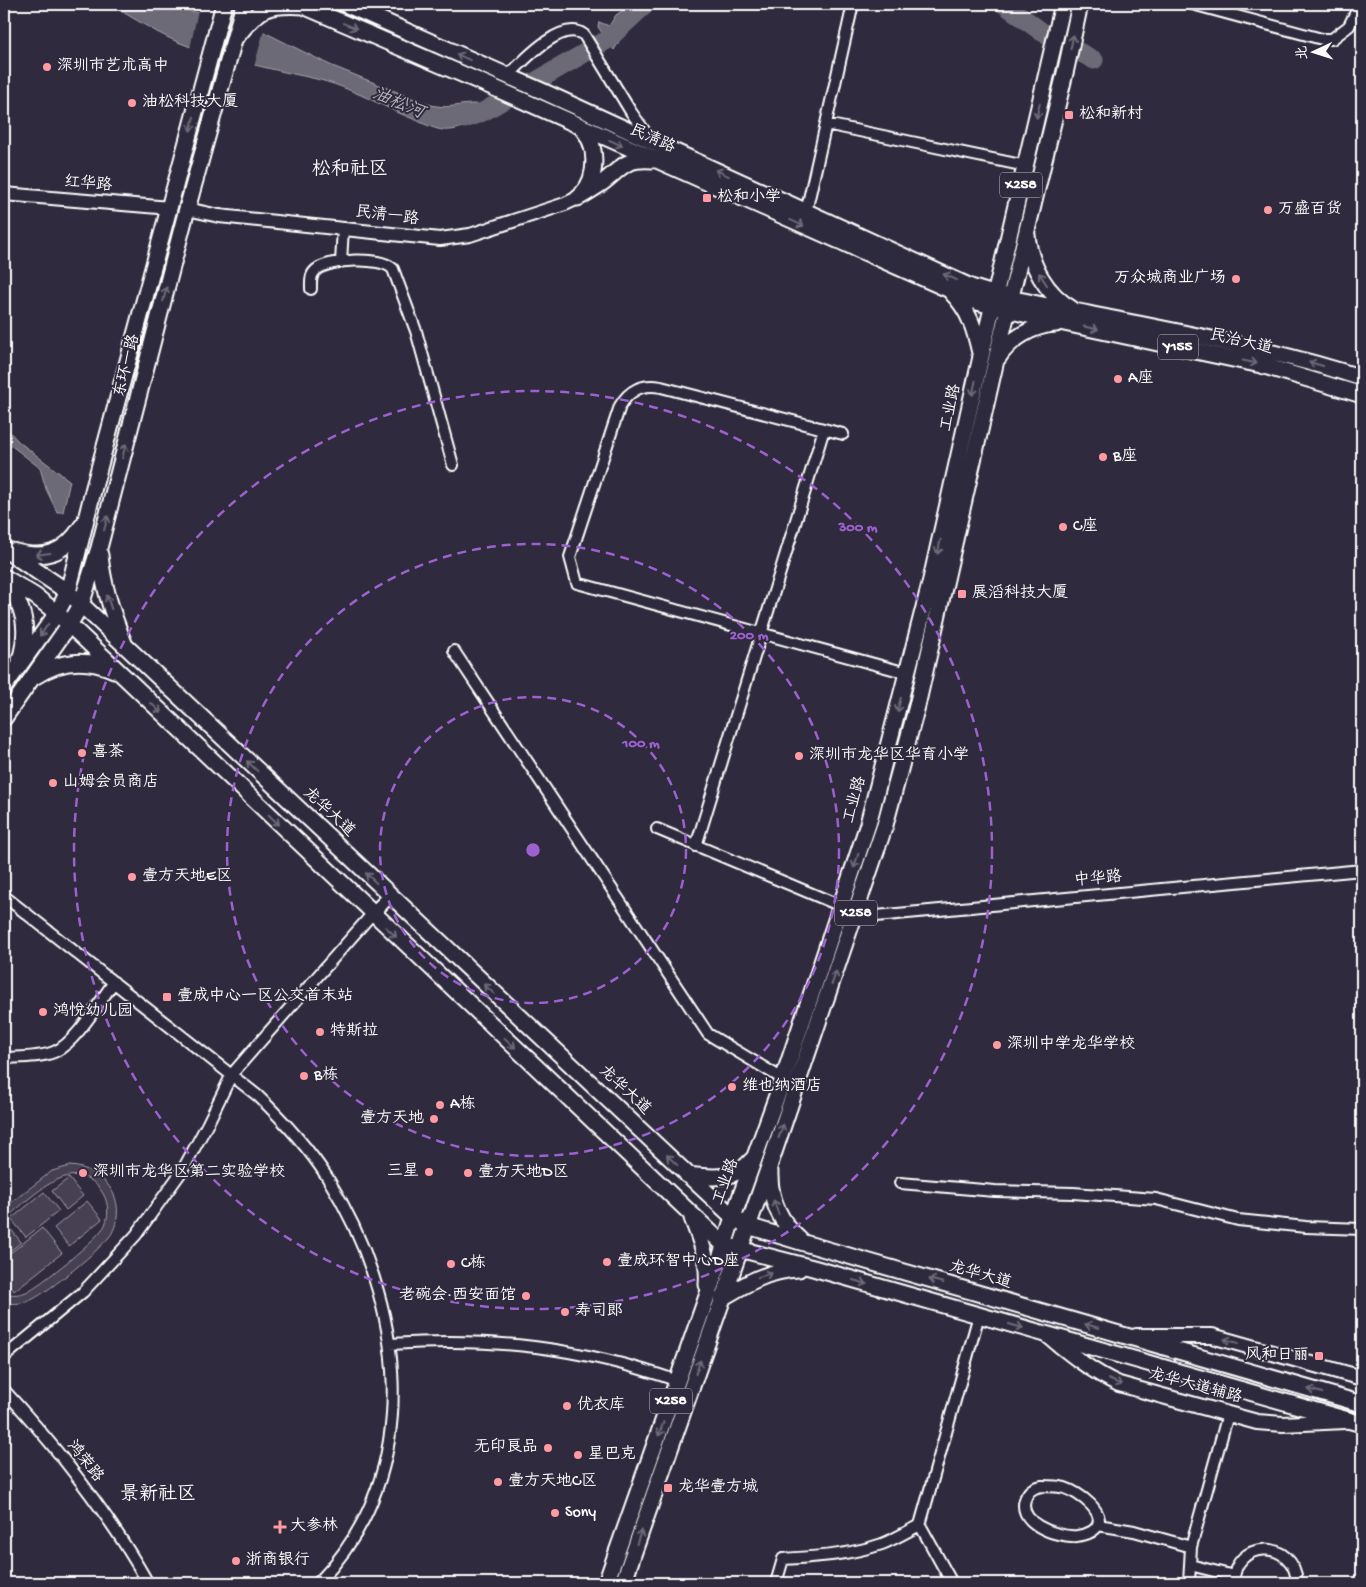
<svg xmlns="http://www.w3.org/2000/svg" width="1366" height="1587" font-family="'Gochi Hand','LXGW WenKai TC',sans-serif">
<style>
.green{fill:#464152;stroke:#a2a0a8}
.water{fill:#6d6a77;stroke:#a7a6ad}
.pier{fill:#2f2a3d}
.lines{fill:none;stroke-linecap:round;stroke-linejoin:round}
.river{stroke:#6d6a77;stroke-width:19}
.minor-casing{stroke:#fff;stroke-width:14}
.tertiary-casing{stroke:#fff;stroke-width:16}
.secondary-casing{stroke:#fff;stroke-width:18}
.primary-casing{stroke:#fff;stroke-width:19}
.minor{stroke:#2f2a3d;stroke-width:10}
.tertiary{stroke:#2f2a3d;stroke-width:12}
.secondary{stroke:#2f2a3d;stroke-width:14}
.primary{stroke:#2f2a3d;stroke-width:15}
.oneway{stroke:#6d6a77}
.ring{fill:none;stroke:#9c61cf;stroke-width:2.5;stroke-dasharray:9 6}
.poi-dot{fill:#ff9aa2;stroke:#2f2a3d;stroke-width:2}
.labels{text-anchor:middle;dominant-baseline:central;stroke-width:4;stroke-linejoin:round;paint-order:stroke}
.shield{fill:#2f2a3d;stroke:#c1bfc5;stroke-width:1}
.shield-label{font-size:15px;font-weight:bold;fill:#fff}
.poi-label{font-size:16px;fill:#fff;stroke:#2f2a3d;text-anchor:start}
.street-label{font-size:16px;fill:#fff;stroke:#2f2a3d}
.water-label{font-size:18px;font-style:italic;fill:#b6b4bb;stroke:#2f2a3d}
.quarter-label{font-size:19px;fill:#fff;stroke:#2f2a3d}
.centre{fill:#9c61cf;stroke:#2f2a3d;stroke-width:2.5}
.ring-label{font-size:15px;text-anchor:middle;font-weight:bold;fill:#9c61cf;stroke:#2f2a3d;stroke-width:4;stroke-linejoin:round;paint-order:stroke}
</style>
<rect width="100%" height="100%" fill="#2f2a3d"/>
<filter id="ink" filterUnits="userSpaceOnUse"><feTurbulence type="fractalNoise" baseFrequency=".02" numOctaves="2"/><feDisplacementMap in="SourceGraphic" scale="10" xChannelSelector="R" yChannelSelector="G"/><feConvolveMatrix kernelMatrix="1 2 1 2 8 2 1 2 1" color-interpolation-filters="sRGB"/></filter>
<g filter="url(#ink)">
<path class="green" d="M70,1166c34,2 59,34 42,67 -7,13 -64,59 -79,66 -9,5 -19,5 -29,4v-10c7,2 15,2 22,-1 14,-6 74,-55 79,-67 5,-12 3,-26 -5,-36 -29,-37 -72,12 -96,31v-12l48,-37z
M69,1178l14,18 -17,14 -14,-19z
M44,1192l15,19 -33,26 -15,-18z
M87,1201l15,18 -33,27 -15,-18z
M6,1223l15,19 -17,14v-31z
M42,1228l20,25 -48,38 -10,-13v-20z"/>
<path class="water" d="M108,4h52l38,9 66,19 66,33 97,39c22,6 28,0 47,0 6,0 13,5 18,7 -14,8 -31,21 -49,19 -8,-1 -17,-5 -25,-9 -26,-10 -50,-24 -76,-34 -20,-8 -41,-11 -62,-16 -31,-7 -62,-15 -92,-25 -29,-10 -53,-28 -80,-42z
M632,4h28l-4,3h-7l-22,21 -13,22 -16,-23 1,-5 10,4 7,-11z
M4,426l15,16 51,39 -7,31h-6l-11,-23 -6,-21 -36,-28z"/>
<path class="pier" d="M198,10l66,20 -10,37 -64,-18z"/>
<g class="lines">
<path class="river" d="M1004,4l38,28 52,28
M465,119l18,-7 124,-72 39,-36"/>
<defs>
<path id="minor" d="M1192,4l130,35h10l17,-13 11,-22
M507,77c15,-15 55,-59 77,-42l47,77 20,28
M826,124l200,42
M806,212l47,-208
M341,262l2,-34
M311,289c0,-7 -1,-14 5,-19 13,-11 65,-14 77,-1l23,62 37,134
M843,434l-182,-47c-18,-4 -32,3 -41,19l-50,151 7,26 330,90
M454,651l254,383 75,45
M657,829l184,77 14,12 507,-48
M696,846l128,-417
M4,896l254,200c26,25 50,51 69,81 77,123 101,293 -9,406
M4,1058c16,-1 35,0 50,-6 22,-9 45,-50 60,-70
M900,1183l95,8 78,2 83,6 82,21 68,7 56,2
M390,1344c103,-7 190,3 288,37
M4,1357l79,-65 53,-57 46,-64 25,-46 25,-51 140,-160
M4,1390c54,59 105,124 144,193
M1042,1486c8,0 16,0 23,2 13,4 45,26 30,41 -5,5 -12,6 -18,7 -20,2 -65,-14 -50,-41 3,-6 8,-8 15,-9z
M1098,1525l36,6 57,16
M1190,1565l44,11
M776,1583l7,-24c33,-2 67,-4 99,-15 13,-5 26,-13 38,-19
M952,1583l-32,-58 59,-210
M1189,1583l2,-36 37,-133
M1234,1583c-2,-43 61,-46 63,0"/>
<path id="tertiary" d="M4,194l166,14
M187,209l32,7 221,23 30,-4 95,-31 13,-6
M372,914l18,-18"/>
<path id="secondary" d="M1047,1335c23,19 45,37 72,49l138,38 26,2 62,-3
M1136,1336h76l150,42"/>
<path id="primary" d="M299,4l191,82 487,216 59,15 225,48 101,30
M345,4l197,87 429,196c38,13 79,19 118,27 92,19 184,35 273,64
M238,35c23,-29 30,-31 67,-29
M581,127c17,17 17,50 1,67
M578,198c8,-5 17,-10 24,-15 20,-15 22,-25 50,-23
M1027,235c3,30 19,59 45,74
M952,293c17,17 23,37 28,60
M998,358c12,-19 35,-33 58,-34
M4,549l64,43 665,625 15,9 56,17 558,161
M12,551c31,9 52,4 70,-25
M100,555c3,31 12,59 24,88
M4,577l31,19 22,17 667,632 89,23 549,156
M5,579c19,28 25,48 15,81
M34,677c25,-17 53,-19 80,-7
M4,687l53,-74 11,-21 26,-105 130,-483
M4,718l65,-93 12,-20 18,-57 88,-339 57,-205
M770,1171c-1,27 10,52 31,70
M687,1175c27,3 47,6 66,-16
M692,1218c9,24 17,41 15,67
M722,1298c25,-15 47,-28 77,-29
M606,1583l111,-315 16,-51 50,-138 85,-255 62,-240 59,-263 74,-317
M623,1583l148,-422 114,-336 32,-119 85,-372 64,-265 14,-65"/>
</defs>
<use href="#minor" class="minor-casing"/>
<use href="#tertiary" class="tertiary-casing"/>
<use href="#secondary" class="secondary-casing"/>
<use href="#primary" class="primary-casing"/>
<use href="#minor" class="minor"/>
<use href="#tertiary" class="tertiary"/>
<use href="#secondary" class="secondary"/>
<use href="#primary" class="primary"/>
</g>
<defs><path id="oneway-shaft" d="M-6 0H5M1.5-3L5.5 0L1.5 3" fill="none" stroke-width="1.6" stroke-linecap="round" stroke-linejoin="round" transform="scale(1.25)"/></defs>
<g class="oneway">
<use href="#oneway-shaft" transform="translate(350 26) rotate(23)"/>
<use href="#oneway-shaft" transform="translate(1072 42) rotate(-78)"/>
<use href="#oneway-shaft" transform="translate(463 57) rotate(-156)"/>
<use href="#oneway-shaft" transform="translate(1038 111) rotate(103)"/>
<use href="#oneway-shaft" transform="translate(192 124) rotate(105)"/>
<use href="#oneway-shaft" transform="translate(616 143) rotate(24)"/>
<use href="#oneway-shaft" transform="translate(722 173) rotate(-156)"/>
<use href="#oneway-shaft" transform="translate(797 223) rotate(24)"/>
<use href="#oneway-shaft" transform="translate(950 277) rotate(-156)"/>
<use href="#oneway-shaft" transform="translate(1043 279) rotate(-123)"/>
<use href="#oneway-shaft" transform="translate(165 294) rotate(-76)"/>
<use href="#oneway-shaft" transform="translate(1091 328) rotate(12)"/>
<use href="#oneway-shaft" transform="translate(1250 362) rotate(12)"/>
<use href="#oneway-shaft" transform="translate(1316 364) rotate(-164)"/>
<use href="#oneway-shaft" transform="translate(974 388) rotate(102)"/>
<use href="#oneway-shaft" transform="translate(124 451) rotate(-76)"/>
<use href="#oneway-shaft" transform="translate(106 523) rotate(-75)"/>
<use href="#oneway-shaft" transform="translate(939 547) rotate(102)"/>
<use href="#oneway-shaft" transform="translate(43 554) rotate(173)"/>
<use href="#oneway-shaft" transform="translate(109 602) rotate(-108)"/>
<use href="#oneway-shaft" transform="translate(44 630) rotate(125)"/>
<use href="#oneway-shaft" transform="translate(899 705) rotate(104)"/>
<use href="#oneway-shaft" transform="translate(156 708) rotate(44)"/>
<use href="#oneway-shaft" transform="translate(252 766) rotate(-137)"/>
<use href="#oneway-shaft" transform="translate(274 820) rotate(44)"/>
<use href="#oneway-shaft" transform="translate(856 861) rotate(108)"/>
<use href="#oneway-shaft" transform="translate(371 878) rotate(-137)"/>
<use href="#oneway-shaft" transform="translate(391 932) rotate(43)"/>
<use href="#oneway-shaft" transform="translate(834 978) rotate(-71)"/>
<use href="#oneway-shaft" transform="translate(489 989) rotate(-137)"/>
<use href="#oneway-shaft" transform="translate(510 1043) rotate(43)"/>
<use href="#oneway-shaft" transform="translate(781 1131) rotate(-71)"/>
<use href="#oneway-shaft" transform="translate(672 1160) rotate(-137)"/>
<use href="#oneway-shaft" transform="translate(776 1207) rotate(-110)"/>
<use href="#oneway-shaft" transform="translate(765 1275) rotate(-18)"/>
<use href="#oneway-shaft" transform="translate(936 1281) rotate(-164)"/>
<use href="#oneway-shaft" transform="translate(860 1282) rotate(16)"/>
<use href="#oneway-shaft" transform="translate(1016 1326) rotate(16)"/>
<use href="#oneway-shaft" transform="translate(1092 1326) rotate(-164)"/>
<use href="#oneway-shaft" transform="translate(1231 1341) rotate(-164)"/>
<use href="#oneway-shaft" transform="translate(698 1367) rotate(-71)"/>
<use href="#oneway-shaft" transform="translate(1115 1382) rotate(23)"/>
<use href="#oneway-shaft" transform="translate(1315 1391) rotate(-164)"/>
<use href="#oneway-shaft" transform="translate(661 1429) rotate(110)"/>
<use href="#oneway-shaft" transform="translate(639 1537) rotate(-71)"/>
</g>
</g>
<g class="ring">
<circle cx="533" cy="850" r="153"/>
<circle cx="533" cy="850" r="306"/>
<circle cx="533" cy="850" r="459"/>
</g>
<g class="poi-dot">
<circle cx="47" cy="67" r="5"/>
<circle cx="132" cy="103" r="5"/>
<rect x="1064" y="110" width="10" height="10" rx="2.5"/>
<rect x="702" y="193" width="10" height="10" rx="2.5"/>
<circle cx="1268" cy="210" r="5"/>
<circle cx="1236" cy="279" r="5"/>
<circle cx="1118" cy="379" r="5"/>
<circle cx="1103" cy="457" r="5"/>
<circle cx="1063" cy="527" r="5"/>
<rect x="957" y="589" width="10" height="10" rx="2.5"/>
<circle cx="82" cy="753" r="5"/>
<circle cx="799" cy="756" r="5"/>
<circle cx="53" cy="783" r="5"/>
<circle cx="132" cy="877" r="5"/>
<rect x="162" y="992" width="10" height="10" rx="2.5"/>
<circle cx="43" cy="1012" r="5"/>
<circle cx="320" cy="1032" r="5"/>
<circle cx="997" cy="1045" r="5"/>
<circle cx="304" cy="1076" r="5"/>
<circle cx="732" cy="1087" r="5"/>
<circle cx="440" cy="1105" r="5"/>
<circle cx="434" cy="1119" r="5"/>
<circle cx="429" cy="1172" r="5"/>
<circle cx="83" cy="1173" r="5"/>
<circle cx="468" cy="1173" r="5"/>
<circle cx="607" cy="1262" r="5"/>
<circle cx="451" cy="1264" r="5"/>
<circle cx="526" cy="1296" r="5"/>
<circle cx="565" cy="1312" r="5"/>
<rect x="1314" y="1351" width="10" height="10" rx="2.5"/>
<circle cx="567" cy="1406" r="5"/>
<circle cx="548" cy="1448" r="5"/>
<circle cx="578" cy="1455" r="5"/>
<circle cx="498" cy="1482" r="5"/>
<rect x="663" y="1483" width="10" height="10" rx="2.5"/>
<circle cx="555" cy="1513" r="5"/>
<path d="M277.5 1519.5h5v5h5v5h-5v5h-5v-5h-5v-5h5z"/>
<circle cx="236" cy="1561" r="5"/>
</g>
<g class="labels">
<g class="shield">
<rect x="1000" y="172.5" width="42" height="25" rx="4"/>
<rect x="1158" y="334.5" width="40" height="25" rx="4"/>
<rect x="835" y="900.5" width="42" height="25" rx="4"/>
<rect x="650" y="1388.5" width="42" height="25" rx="4"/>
</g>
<g class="shield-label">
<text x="1021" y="185">X258</text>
<text x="1178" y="347">Y155</text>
<text x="856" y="913">X258</text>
<text x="671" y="1401">X258</text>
</g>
<g class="poi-label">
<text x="57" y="67">深圳市艺术高中</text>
<text x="142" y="103">油松科技大厦</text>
<text x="1079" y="115">松和新村</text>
<text x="717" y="198">松和小学</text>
<text x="1278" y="210">万盛百货</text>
<text x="1226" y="279" text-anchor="end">万众城商业广场</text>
<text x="1128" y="379">A座</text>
<text x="1113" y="457">B座</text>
<text x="1073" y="527">C座</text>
<text x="972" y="594">展滔科技大厦</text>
<text x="92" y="753">喜茶</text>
<text x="809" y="756">深圳市龙华区华育小学</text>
<text x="63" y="783">山姆会员商店</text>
<text x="142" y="877">壹方天地E区</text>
<text x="177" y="997">壹成中心一区公交首末站</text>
<text x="53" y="1012">鸿悦幼儿园</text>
<text x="330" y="1032">特斯拉</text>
<text x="1007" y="1045">深圳中学龙华学校</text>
<text x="314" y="1076">B栋</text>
<text x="742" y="1087">维也纳酒店</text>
<text x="450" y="1105">A栋</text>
<text x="424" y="1119" text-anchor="end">壹方天地</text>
<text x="419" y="1172" text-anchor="end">三星</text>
<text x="93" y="1173">深圳市龙华区第二实验学校</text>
<text x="478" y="1173">壹方天地D区</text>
<text x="617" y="1262">壹成环智中心D座</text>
<text x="461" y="1264">C栋</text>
<text x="516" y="1296" text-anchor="end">老碗会·西安面馆</text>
<text x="575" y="1312">寿司郎</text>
<text x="1309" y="1356" text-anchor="end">风和日丽</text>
<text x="577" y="1406">优衣库</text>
<text x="538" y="1448" text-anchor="end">无印良品</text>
<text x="588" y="1455">星巴克</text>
<text x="508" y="1482">壹方天地C区</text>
<text x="678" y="1488">龙华壹方城</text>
<text x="565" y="1513">Sony</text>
<text x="290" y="1527">大参林</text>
<text x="246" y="1561">浙商银行</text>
</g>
<g class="street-label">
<text transform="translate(652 140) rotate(24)">民清路</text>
<text transform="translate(88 185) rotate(5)">红华路</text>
<text transform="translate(387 217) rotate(7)">民清一路</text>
<text transform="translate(1241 343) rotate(13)">民治大道</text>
<text transform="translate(128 366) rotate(-76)">东环一路</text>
<text transform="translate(952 408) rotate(-78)">工业路</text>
<text transform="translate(856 800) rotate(-75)">工业路</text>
<text transform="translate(328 813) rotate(43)">龙华大道</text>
<text transform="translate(1098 880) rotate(-5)">中华路</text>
<text transform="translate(624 1091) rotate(43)">龙华大道</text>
<text transform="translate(727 1182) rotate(-70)">工业路</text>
<text transform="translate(980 1276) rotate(16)">龙华大道</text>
<text transform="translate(1195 1387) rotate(15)">龙华大道辅路</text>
<text transform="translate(84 1462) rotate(52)">鸿荣路</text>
</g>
<g class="water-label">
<text transform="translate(398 104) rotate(23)">油松河</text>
</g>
<g class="quarter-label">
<text x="350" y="170">松和社区</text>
<text x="158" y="1495">景新社区</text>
</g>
</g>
<circle cx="533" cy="850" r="8" class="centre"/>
<g class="ring-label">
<text x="858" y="531">300 m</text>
<text x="749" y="639">200 m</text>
<text x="641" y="747">100 m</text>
</g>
<rect width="1366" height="1587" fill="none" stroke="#2f2a3d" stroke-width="20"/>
<rect x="10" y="10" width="1346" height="1567" fill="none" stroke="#fff" stroke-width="2" filter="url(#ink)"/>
<g transform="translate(1314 52) rotate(266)" stroke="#2f2a3d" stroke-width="4" paint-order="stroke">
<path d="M0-4L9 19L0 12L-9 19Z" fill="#ffffff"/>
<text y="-8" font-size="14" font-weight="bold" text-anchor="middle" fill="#ffffff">北</text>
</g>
</svg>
